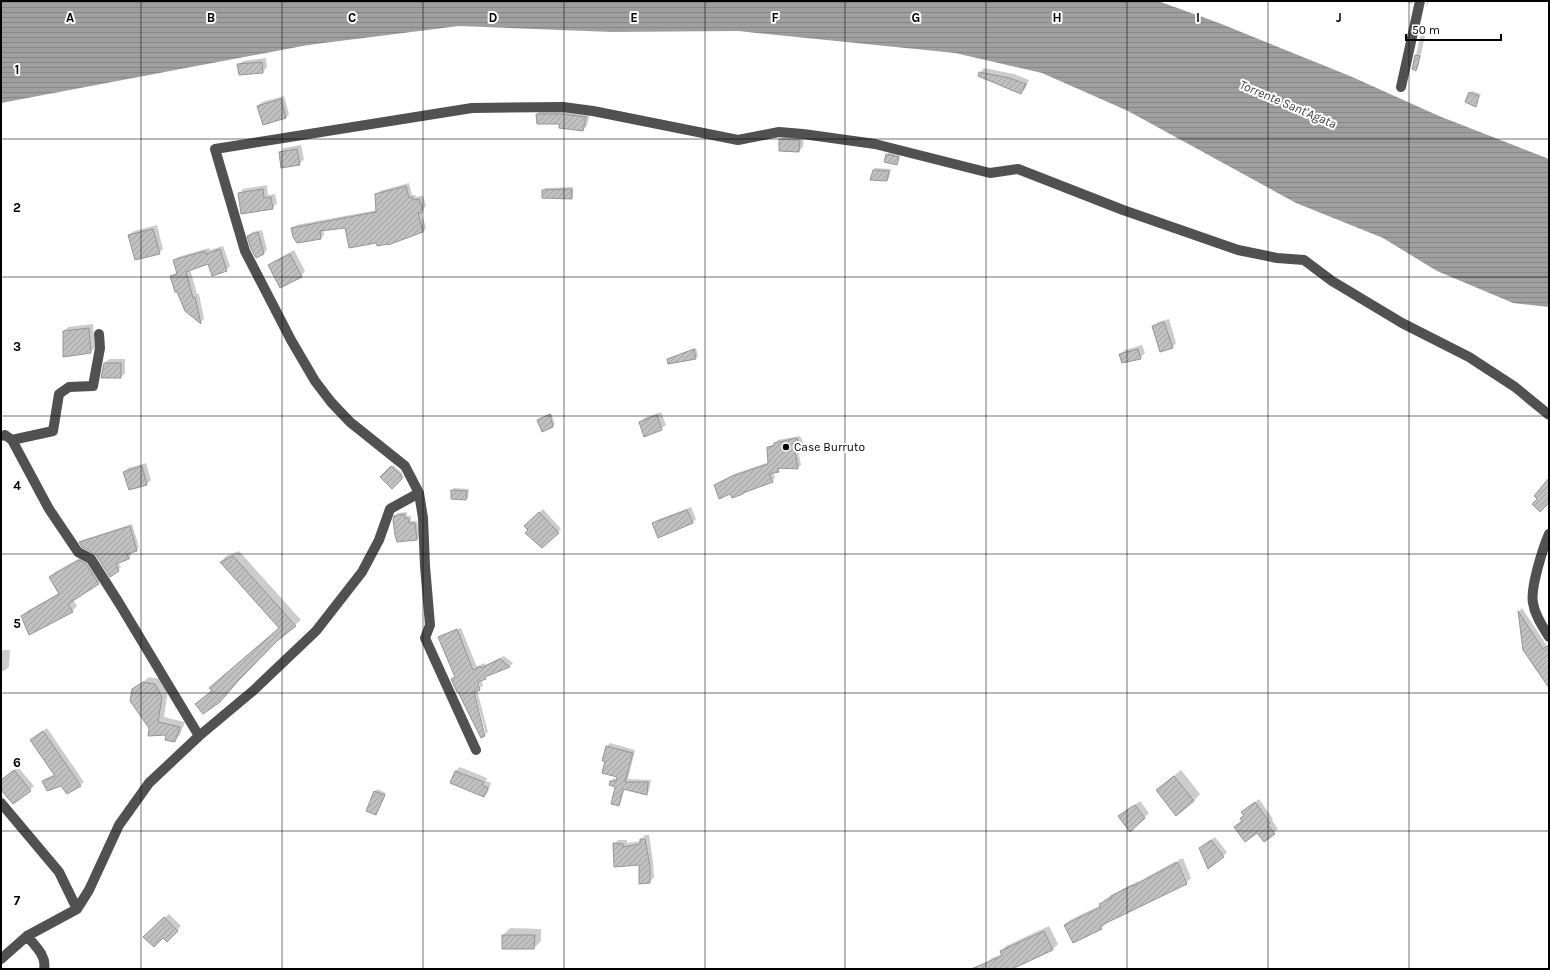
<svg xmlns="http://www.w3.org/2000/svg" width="1550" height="970" font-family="Karla,sans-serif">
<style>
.water{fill:url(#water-rules)}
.shadow{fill:#0003}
.building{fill:url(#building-hatch);stroke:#959595}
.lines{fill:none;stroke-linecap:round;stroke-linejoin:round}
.minor{stroke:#515151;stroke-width:10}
.grid{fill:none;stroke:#000;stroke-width:1;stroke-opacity:0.55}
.poi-dot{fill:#000;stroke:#fff;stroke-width:1.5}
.labels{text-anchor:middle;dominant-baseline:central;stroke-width:4;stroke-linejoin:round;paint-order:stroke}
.poi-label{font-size:12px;fill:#000;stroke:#fff;text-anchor:start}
.water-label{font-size:13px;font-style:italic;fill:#404040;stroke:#fff}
.grid-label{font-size:13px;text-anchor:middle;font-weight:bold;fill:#000;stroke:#fff;stroke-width:4;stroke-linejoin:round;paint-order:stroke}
</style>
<defs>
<pattern id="water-rules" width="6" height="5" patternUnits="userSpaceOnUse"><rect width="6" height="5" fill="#9f9f9f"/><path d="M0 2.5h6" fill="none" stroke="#878787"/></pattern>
<pattern id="building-hatch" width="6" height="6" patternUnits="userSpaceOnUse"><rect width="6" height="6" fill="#c0c0c0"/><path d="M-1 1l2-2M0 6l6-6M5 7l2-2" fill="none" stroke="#a3a3a3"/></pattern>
</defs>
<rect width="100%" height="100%" fill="#fff"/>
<path class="water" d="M1,1h1157l61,22 131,53 89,40 110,43v148l-36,-4 -76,-32 -54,-33 -87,-35 -168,-92 -86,-38 -87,-20 -217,-22 -126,1 -153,-6 -151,19 -307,58z"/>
<path class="shadow" d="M1403,1h11l-2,3z
M1427,1h2l-3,7z
M1422,35l3,1 -7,32 -2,2 -3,-1 7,-32z
M266,58l1,9 -4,5 -25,-7 5,-4z
M984,68l30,6 15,6 -4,9 -4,4 -41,-20z
M1472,91l9,3 -6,11 -5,-12z
M284,96l5,18 -3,4 -28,-12 4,-4z
M541,110l49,3 -3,13 -4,4 -46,-16z
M784,135l20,1 -1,11 -4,4 -19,-12z
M301,145l3,14 -5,5 -19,-11 4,-5z
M889,152l11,3 -3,9 -12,-3z
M875,168l16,1 -2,9 -2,2 -14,-10z
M409,183l3,12h3l1,2 7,-1 3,10 -5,5 5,17 -3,4 -46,10 -31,-15 -23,2 1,6 -3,3 -24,4 -5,-14 4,-3 81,-15 -1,-15 4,-4z
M267,185l1,10 7,-1 2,9 -4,5 -34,-14 4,-5z
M573,187v9l-2,2 -28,-8 2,-2z
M157,225l6,24 -4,4 -30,-18 5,-4z
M262,230l5,20 -3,3 -8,4 -8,-21 4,-4z
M223,246l7,20 -4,4 -17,-7 -19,6 7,25h2l5,25 -3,3 -15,-11 -14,-35 5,-4 -3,-11 4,-4 31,-9 1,2z
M294,250l11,21 -4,5 -32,-10 5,-5z
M1169,319l7,24 -4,5 -18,-21 4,-5z
M93,324l2,24 -5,4 -26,-21 4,-4z
M1142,345l3,8 -5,5 -19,-4 4,-4z
M696,348l2,8 -2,2 -28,1z
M109,359h16v14l-4,4 -16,-14z
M661,412l5,13 -5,4 -21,-6 4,-5z
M551,413l4,11 -2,2 -15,-6z
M800,436l5,10 -3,3 -4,1 3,15 -3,3h-17l-3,3 -5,1 2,6 -3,3 -41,12 -15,-7 18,-12 35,-12 -1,-14 3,-3 4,-1 3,-4z
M146,463l5,17 -4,4 -18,5 -5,-17 4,-4z
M393,465l10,9 -1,1 2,2 -12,11 -11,-11z
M454,488l15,1 -1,9 -2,1 -14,-1v-8z
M691,507l5,12 -4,4 -39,1 4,-4z
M543,509l18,20 -3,3 -28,-2 -4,-4z
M407,512v4h4v5h6l3,15 -3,3 -22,-23 3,-3z
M132,524l7,23 -3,3 -6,2 1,4 -2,3 -11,3 3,5 -3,3 -37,-28 2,-2z
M239,551l62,69 -105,84 84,-76 -59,-66 5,-6z
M85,555l18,23 -5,5 -25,16 4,7 -5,5 -50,5 5,-5 32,-18 -9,-16 5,-5z
M1522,608l25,38 2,-1v37l-25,-33 -5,-38z
M461,628l16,39 7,-4 1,2 19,-9 9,7 -4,4 -21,8 -7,5 2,5 -2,3 -4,-11 -2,1 5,11 -3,1 11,42 -2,2 -13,-47 -2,1 12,45 2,2 -4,1 -23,-46 -1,1 -5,-12 3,-3 -16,-39 3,-2v2z
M1,650h9l-1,17 -5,4h-3z
M149,677l12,2 7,12 -4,26 21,5 -5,13 -6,6 -6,-7 -18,-6 -17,-38z
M47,728l37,54 -4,3h-18l-19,-4 3,-3 9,-4 -20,-37z
M610,743l25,7 -7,29 23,1 -2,11 -3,3 -21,-6 -4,14 -3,3 -2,-19 -5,-5 3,-3 3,1 1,-3 -12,-16h-2l3,-14z
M18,767l16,19 -4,4 -29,-2v-8z
M460,767l27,11 -1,3 5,2 -3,9 -4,4 -29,-25z
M1181,770l19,24 -6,7 -37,-11z
M377,789l9,4 -10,21 -9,-4z
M1259,799l14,20 -1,1 6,9 -14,12 -7,-10 -22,-4 7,-7 -1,-1 3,-4 -2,-3z
M1140,801l9,12 -5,5 -25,-2 12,-10 1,1z
M645,835h4l4,27 1,15 -4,5 -10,-19 -26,-19 4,-4h9v3l14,-2z
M1215,837l12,15 -4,4 -23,-8z
M1183,858l8,20 -4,4 -9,-22z
M1176,861l11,22 -82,39 1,2 -5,4 -36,-3 5,-5 31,-15v-1l4,-5 12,-7 21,-11v1z
M169,914l12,12 -14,15 -4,-4h-18z
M1049,926l9,18 -6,6 -42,19h-25l1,-6 6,-5 10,-4 -1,-2 5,-6z
M510,928l31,1v12l-7,7 -31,-13z"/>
<path class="building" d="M1415,55l5,1 -4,15 -4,-2z
M262,62l1,11 -24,2 -2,-11z
M979,72l30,6 17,6 -5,10 -43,-18z
M1469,92l10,4 -3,11 -11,-5z
M281,99l5,19 -23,7 -6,-19z
M536,114h27l23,3 -3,14 -24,-3v-4h-22z
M779,139l21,1 -1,12 -20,-1z
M297,149l3,16 -19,3 -2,-16z
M886,154l13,3 -2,8 -13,-3z
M873,170l16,1 -2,10 -17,-1z
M406,186l3,12 3,-1 1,3 6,-1 4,11 -1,1v2h-4l5,19 -35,13v-1l-11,2 -1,-3 -27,5 -4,-20 -25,3 1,8 -24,4 -4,-6 -2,-9 85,-16 -1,-18z
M263,189l1,9 7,-1 2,12 -32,5 -3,-21z
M572,189v10l-30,-1v-8z
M153,229l7,25 -25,6 -7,-25z
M258,232l6,22 -8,4 -5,-9 -4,-13z
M220,249l7,22 -15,5 -4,-12 -22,8 7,26 2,-1 6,27 -16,-13 -8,-19h-2l-5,-16 7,-2 -4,-14 32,-9 1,3z
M290,254l12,23 -22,11 -12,-23z
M1164,322l9,26 -13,4 -8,-26z
M89,328l2,25 -28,4v-26z
M694,349l2,10 -28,5 -1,-5z
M1138,349l3,10 -19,4 -3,-9z
M104,363h17v15h-20z
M550,414l3,13 -11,5 -5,-12z
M657,415l5,15 -18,7 -5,-15z
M797,438l6,12 -8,1 3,18 -21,-1 2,4 -10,2 4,8 -30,11v1l-11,4 -2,-4 -11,5 -5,-14 16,-8 38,-13 -1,-17 7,-1v-3z
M142,466l5,19 -18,5 -6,-18z
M391,466l11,10 -1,2 1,1 -10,10 -12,-12z
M1549,478v25l-9,9 -8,-8 5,-5 -3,-3z
M451,490l16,1 -1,9 -15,-1z
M687,510l6,13 -35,15 -6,-15z
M539,512l20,21 -17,15 -17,-15 3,-3 -4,-4z
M404,514l1,4h3l1,5h6l2,17 -20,2 -2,-7 -2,-15 1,-4z
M130,526l7,25 -10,3 2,5 -13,5 3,7 -9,6 -14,-22 -14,-8 -3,-5z
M233,556l63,70 -19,15 -39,40 -18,21 -17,12 -8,-10 17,-13 -3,-3 70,-60 -59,-66z
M79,560l7,4 13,20 -31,20 5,8 -44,23 -8,-19 38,-22 -10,-17z
M1518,611l25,38 6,-4v43l-26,-38z
M457,629l16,41 7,-4 1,2 19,-9 10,8 -25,10 1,2 -8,3 2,8 -6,2 11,44 -4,2 -23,-46h-1l-6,-13 4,-2 -17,-40z
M143,682l12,2 7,13 -4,25 22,5 -5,15 -10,-2 1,-5 -18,1 1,-8 -19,-27 2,-12z
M43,731l38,55 -14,8 -6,-8 -14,5 -5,-10 13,-5 -25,-36z
M606,746l27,7 -8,29h23l-1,13 -24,-6 -4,17 -8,-2 4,-17 -6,-2 1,-4h6l1,-4 -15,-4 3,-12h-3z
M14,770l17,21 -18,13 -12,-14v-10z
M455,771l29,11 -2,3 6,3 -4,9 -34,-14z
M1174,776l20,25 -18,15 -20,-26z
M374,791l11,4 -9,20 -10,-4z
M1255,802l15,21 -2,2 7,9 -11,8 -7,-9 -12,9 -11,-15 8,-6 -2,-3 4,-2 -3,-4z
M1135,805l10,13 -15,14 -12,-16z
M640,839h5l5,27v17l-11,1v-19l-25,2 -1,-24 10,1v3l17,-3z
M1211,840l13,17 -16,12 -9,-21z
M1178,862l9,22 -87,42 2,3 -29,14 -9,-18 37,-18 -2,-3 12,-6v-2l22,-11v1z
M164,917l14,14 -11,11 -4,-4 -9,9 -11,-10z
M1044,931l9,19 -41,19h-41l31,-13 -2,-5z
M502,935h33l-1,14h-32z"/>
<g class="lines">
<path class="minor" d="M1401,87l19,-86
M1,436l4,-1 7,5 37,69 29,43 13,7 28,44 80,133
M12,440l41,-9 6,-37 10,-7 24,-1 7,-38 -1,-14
M419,493l4,25 2,48 5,59 -5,13 51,112
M1549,534c-6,14 -19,54 -16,69 2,13 10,24 16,34
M1,803l58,69 18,37
M27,936c8,10 20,20 17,33
M1,959l26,-23 50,-27 12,-19 30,-65 30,-42 50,-47 55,-46 62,-59 46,-59 17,-32 11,-31 29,-16 -14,-27 -55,-44 -19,-20 -16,-21 -24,-41 -46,-89 -30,-102 257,-41 91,-1 30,4 145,29 41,-8 24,2 72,10 115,29 28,-4 105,41 115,40 39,8 27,2 28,21 70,42 67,34 46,30 34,28"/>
</g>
<path class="grid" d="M141,1v968M282,1v968M423,1v968M564,1v968M705,1v968M845,1v968M986,1v968M1127,1v968M1268,1v968M1409,1v968M1,139h1548M1,277h1548M1,416h1548M1,554h1548M1,693h1548M1,831h1548"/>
<circle class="poi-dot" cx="786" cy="447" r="4"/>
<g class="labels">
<g class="poi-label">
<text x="794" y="447">Case Burruto</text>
</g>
<g class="water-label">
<text transform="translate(1288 104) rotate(23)">Torrente Sant'Agata</text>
</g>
</g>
<g class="grid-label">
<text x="70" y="22">A</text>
<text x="211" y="22">B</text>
<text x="352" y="22">C</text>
<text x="493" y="22">D</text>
<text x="634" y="22">E</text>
<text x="775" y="22">F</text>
<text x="916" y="22">G</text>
<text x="1057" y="22">H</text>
<text x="1198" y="22">I</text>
<text x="1339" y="22">J</text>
<text x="17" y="74">1</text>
<text x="17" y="212">2</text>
<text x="17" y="351">3</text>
<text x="17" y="490">4</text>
<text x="17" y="628">5</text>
<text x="17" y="767">6</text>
<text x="17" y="905">7</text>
</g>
<rect width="1550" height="970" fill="none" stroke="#000000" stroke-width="4"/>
<path d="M1406 34v6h95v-6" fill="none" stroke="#000000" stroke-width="2"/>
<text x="1412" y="34" font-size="12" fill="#000000" stroke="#ffffff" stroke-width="3" paint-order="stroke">50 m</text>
</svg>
